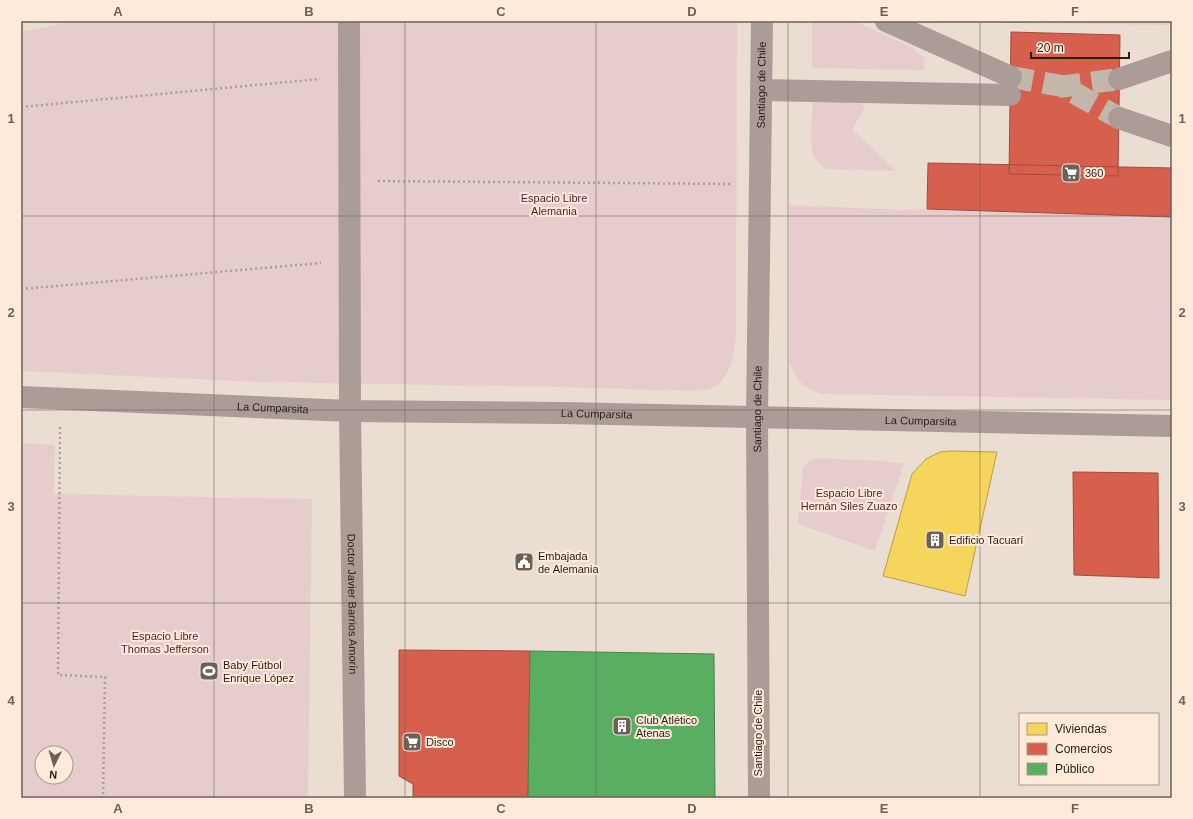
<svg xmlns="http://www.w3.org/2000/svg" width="1193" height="819" font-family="Helvetica,sans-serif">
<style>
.green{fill:#e7cccd;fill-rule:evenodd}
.homes{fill:#f6d55c;stroke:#b89e47}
.shops{fill:#d6604d;stroke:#a14c3c}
.public{fill:#5aae61;stroke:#4a834a}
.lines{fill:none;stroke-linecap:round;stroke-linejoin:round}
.minor-tunnel{stroke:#c3b7ac;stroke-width:22;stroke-dasharray:22 11;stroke-linecap:butt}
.path{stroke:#aa9e99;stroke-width:2.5;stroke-dasharray:2 3;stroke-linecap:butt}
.minor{stroke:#ab9c98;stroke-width:22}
.grid{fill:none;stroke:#6b6158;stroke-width:1;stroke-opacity:0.55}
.labels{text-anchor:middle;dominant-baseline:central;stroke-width:4;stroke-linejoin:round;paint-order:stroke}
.street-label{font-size:11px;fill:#261e16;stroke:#feead9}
.poi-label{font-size:11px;fill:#261e16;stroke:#feead9;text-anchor:start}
.park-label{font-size:11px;fill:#541b30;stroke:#feead9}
.neatline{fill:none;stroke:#6b6158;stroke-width:1.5}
.grid-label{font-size:13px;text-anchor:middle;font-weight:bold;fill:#6b6158}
</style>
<rect width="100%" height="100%" fill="#eaddd2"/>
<path class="green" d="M75,21h662l-1,314c-2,18 -6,47 -26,54 -6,2 -14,1 -19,2l-130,-4 -300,-5 -240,-11v-339z
M812,21h42l56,25 15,13 -2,11 -111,-2z
M927,21h245v4l-242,-3z
M813,101l48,2 4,5 -13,21 44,42 -68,-2c-6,-3 -11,-7 -14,-13 -5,-12 -2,-40 -1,-55z
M789,205l114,5 24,-1 245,8v183l-350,-6c-19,-6 -27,-15 -33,-33z
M21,443l34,2 -1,49 258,5 -4,299h-287zM42,753h24v24h-24z
M814,458l69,3 21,3 -29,87 -77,-27 5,-58z"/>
<path class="homes" d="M949,451l48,1 -32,144 -82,-20 29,-102 14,-15 14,-7z"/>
<path class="shops" d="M1011,32l109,3 -2,141 -109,-2z
M928,163l244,5v49l-245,-8z
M1073,472l85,1 1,105 -85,-3z
M399,650l131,1 -2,147h-115v-14l-14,-8z"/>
<path class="public" d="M530,651l184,3 1,144h-187z"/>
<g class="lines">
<path class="minor-tunnel" d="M1011,77l51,9 57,32
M1059,87l60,-8"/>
<path class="path" d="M21,107l299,-28
M378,181l355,3
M21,289l300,-26
M60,427l-2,248 47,2 -2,121"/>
<g class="minor">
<path id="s1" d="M349,21l1,390 5,387"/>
<path d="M886,21l125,56"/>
<path d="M1119,79l53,-18"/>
<path d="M763,90l247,5"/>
<path d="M1119,118l53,18"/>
<path id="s2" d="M21,397l329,14 211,2 611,13"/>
<path id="s3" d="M759,798l-2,-381 5,-396"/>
</g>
</g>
<path class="grid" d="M214,21v777M405,21v777M596,21v777M788,21v777M980,21v777M21,216h1151M21,410h1151M21,603h1151"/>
<defs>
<symbol id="supermarket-square" viewBox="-11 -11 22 22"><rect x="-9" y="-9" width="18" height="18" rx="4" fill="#6b6158" stroke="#feead9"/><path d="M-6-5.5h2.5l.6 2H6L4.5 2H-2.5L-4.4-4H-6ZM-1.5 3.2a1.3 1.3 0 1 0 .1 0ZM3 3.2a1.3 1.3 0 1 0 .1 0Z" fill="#fff"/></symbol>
<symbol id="building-square" viewBox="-11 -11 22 22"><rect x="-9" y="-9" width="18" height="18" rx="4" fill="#6b6158" stroke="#feead9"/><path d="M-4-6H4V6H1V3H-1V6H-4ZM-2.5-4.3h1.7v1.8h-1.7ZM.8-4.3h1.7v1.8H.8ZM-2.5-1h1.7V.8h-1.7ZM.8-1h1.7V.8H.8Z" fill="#fff"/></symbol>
<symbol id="civic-square" viewBox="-11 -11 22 22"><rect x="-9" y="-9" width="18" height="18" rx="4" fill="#6b6158" stroke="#feead9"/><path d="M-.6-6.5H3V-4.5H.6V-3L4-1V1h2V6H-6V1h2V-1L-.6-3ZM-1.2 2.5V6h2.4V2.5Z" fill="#fff"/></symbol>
<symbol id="stadium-square" viewBox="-11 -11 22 22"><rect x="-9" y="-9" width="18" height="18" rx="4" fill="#6b6158" stroke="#feead9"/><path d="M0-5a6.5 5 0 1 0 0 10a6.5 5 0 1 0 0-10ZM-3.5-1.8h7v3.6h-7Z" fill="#fff"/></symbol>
</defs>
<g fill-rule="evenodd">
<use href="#supermarket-square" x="1060" y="162" width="22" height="22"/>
<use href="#building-square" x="924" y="529" width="22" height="22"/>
<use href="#civic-square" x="513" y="551" width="22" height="22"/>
<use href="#stadium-square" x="198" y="660" width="22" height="22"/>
<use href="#building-square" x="611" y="715" width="22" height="22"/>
<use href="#supermarket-square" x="401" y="731" width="22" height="22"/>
</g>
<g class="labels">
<g class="street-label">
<text stroke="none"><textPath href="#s3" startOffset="713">Santiago de Chile</textPath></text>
<text stroke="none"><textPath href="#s2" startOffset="252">La Cumparsita</textPath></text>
<text stroke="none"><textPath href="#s3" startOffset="389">Santiago de Chile</textPath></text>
<text stroke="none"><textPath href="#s2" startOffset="576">La Cumparsita</textPath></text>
<text stroke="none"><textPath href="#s2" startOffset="900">La Cumparsita</textPath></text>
<text stroke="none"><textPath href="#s1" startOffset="583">Doctor Javier Barrios Amorín</textPath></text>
<text transform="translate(758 733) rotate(-90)">Santiago de Chile</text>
</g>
<g class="poi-label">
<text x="1085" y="173">360</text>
<text x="949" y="540">Edificio Tacuarí</text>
<text x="538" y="556">Embajada<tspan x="538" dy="13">de Alemania</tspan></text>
<text x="223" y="665">Baby Fútbol<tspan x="223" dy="13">Enrique López</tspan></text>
<text x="636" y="720">Club Atlético<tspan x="636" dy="13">Atenas</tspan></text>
<text x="426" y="742">Disco</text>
</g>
<g class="park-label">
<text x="554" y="198">Espacio Libre<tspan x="554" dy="13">Alemania</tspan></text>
<text x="849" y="493">Espacio Libre<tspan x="849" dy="13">Hernán Siles Zuazo</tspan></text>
<text x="165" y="636">Espacio Libre<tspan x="165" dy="13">Thomas Jefferson</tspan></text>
</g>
</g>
<rect width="1193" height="819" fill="none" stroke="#feead9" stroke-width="44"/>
<rect x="1019" y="713" width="140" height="72" fill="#feead9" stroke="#a8988b"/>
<rect x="1027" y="723" width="20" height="12" fill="#f6d55c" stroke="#a8988b"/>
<text x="1055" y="733" font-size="12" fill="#261e16">Viviendas</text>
<rect x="1027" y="743" width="20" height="12" fill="#d6604d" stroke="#a8988b"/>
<text x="1055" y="753" font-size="12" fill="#261e16">Comercios</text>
<rect x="1027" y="763" width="20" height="12" fill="#5aae61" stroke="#a8988b"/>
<text x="1055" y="773" font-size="12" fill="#261e16">Público</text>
<g transform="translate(54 765) rotate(185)"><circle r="19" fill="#feead9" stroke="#a8988b"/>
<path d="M0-3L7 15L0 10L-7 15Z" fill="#6b6158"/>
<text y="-6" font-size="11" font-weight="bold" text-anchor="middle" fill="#261e16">N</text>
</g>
<path d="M1031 52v6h98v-6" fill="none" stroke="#261e16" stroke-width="2"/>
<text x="1037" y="52" font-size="12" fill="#261e16" stroke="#feead9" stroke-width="3" paint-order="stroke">20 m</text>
<rect x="22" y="22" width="1149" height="775" class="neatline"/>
<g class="grid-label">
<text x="118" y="16">A</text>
<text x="309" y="16">B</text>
<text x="501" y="16">C</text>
<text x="692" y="16">D</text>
<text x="884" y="16">E</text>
<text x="1075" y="16">F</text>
<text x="11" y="123">1</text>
<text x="1182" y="123">1</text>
<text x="11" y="317">2</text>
<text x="1182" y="317">2</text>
<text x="11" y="511">3</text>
<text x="1182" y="511">3</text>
<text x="11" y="705">4</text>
<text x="1182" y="705">4</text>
<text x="118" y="813">A</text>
<text x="309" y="813">B</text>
<text x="501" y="813">C</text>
<text x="692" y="813">D</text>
<text x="884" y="813">E</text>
<text x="1075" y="813">F</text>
</g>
</svg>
